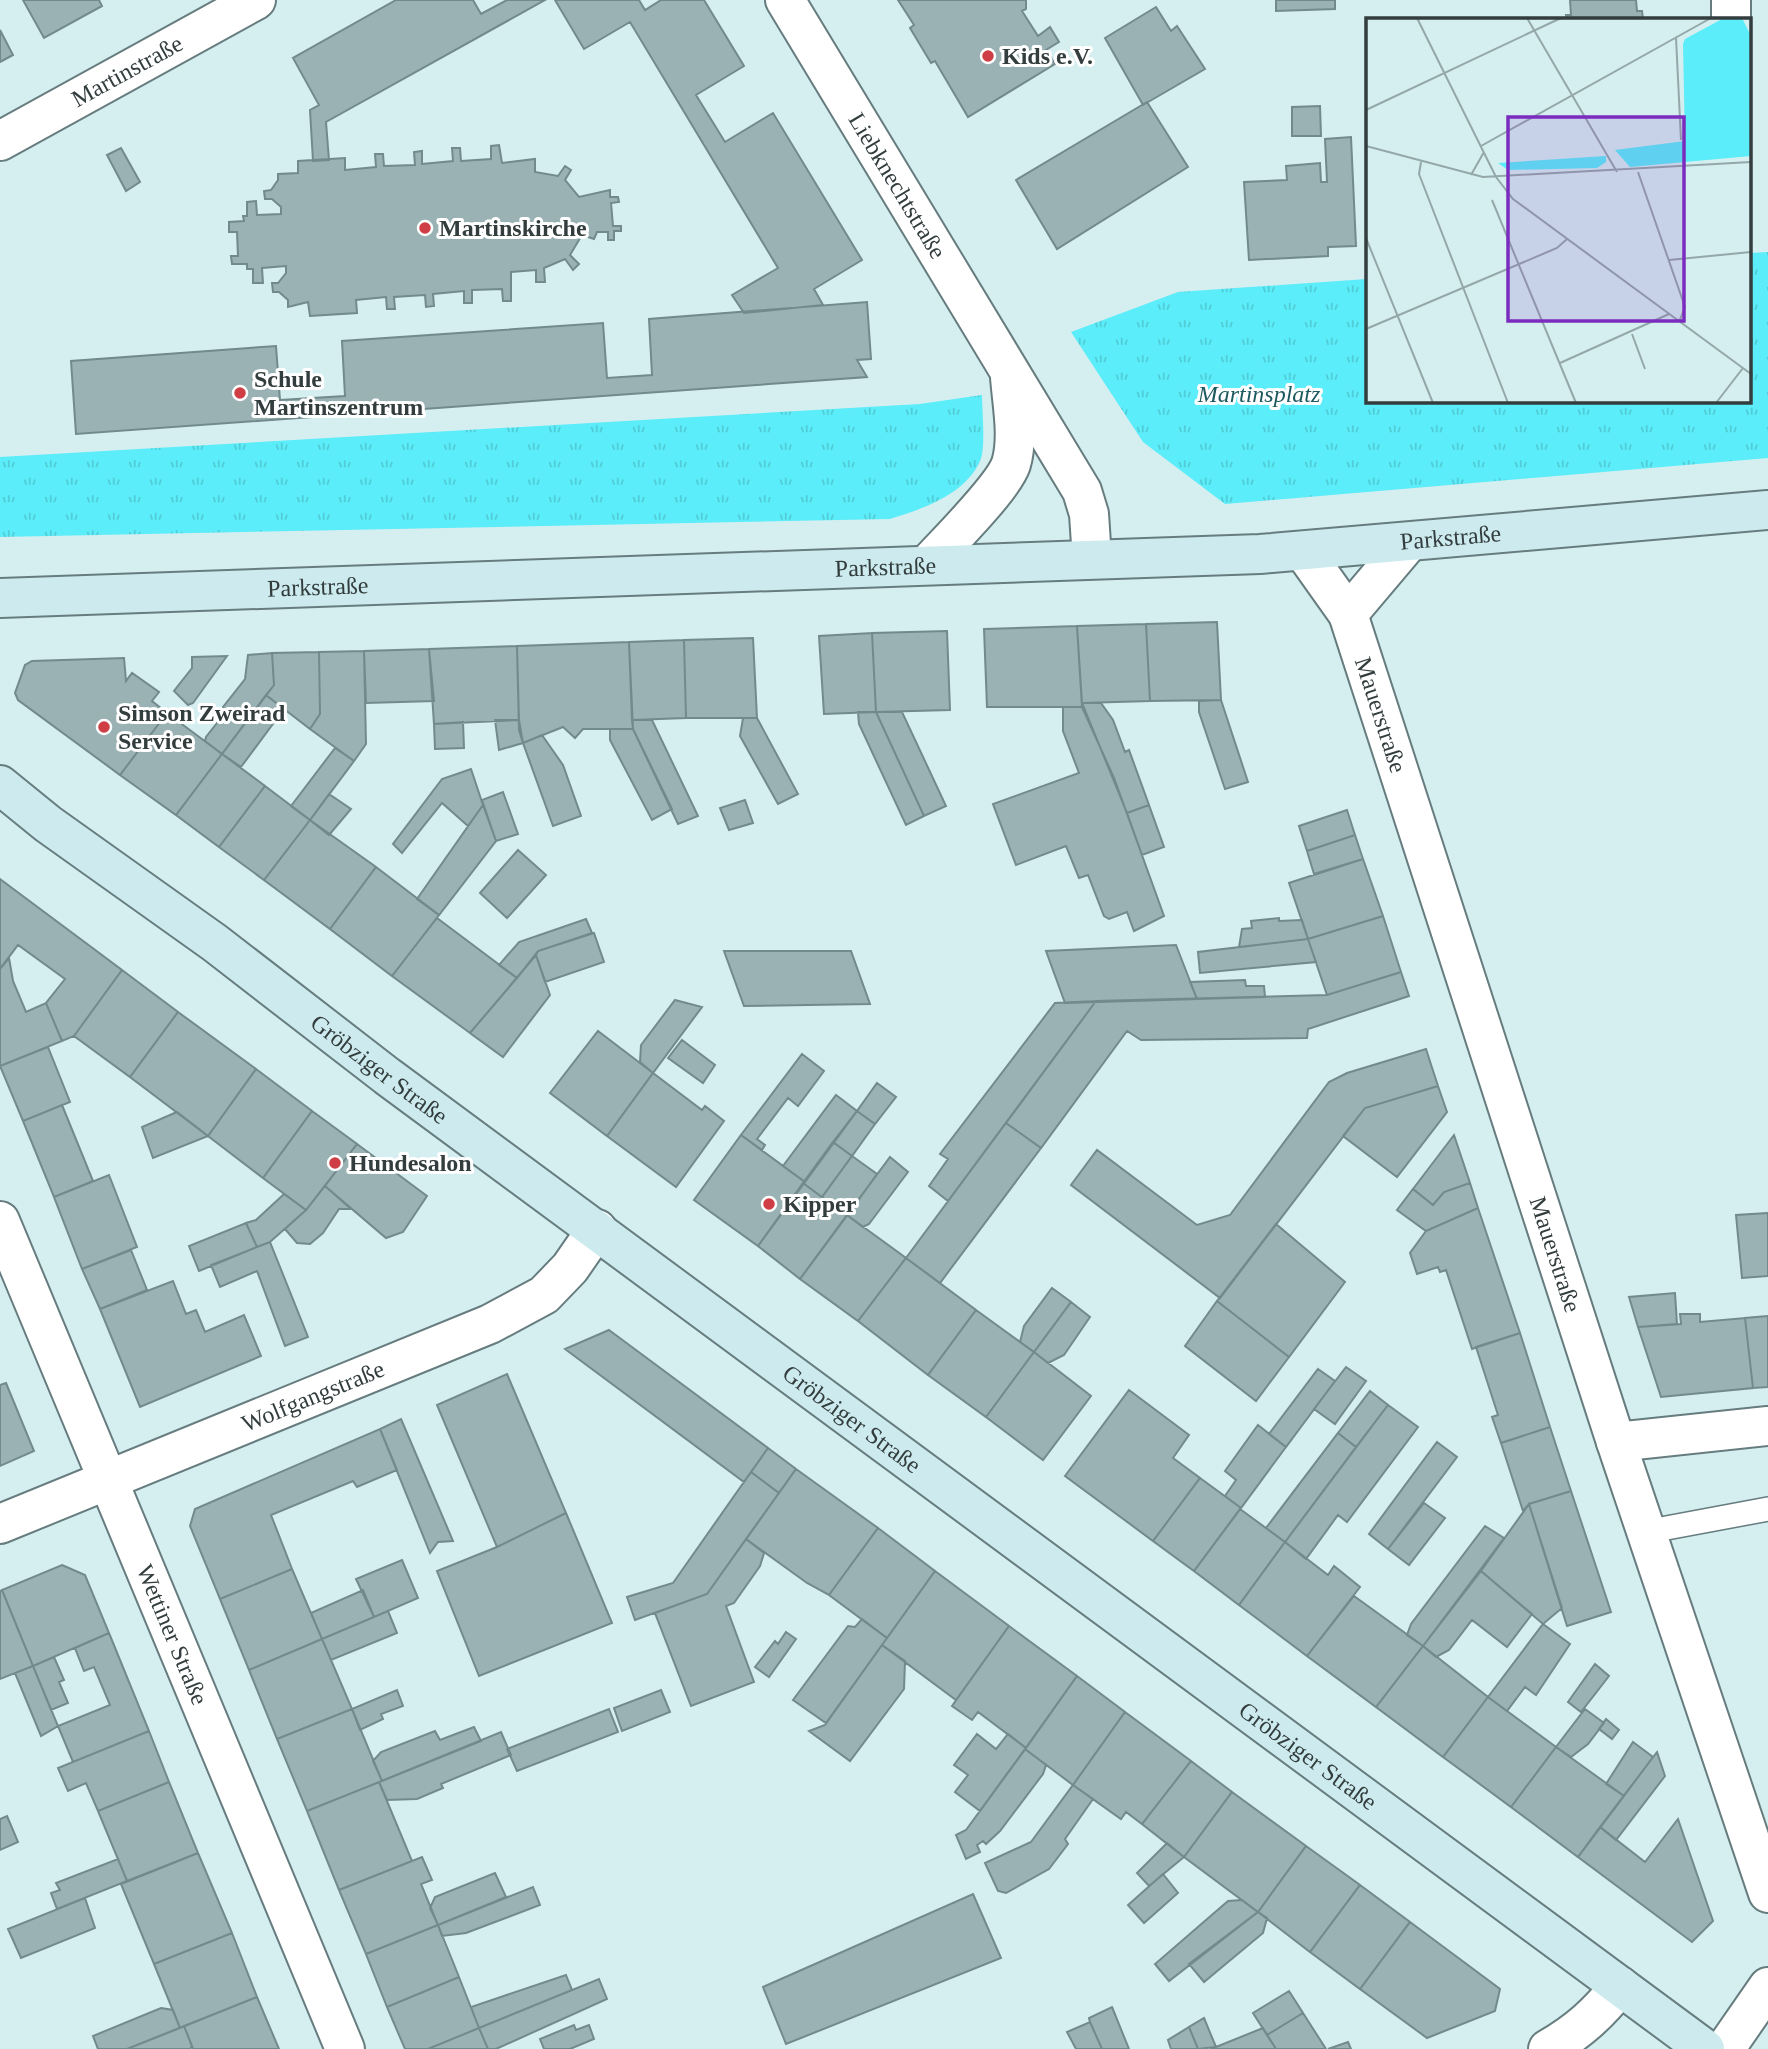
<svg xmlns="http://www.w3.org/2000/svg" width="1768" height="2049" font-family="Georgia,serif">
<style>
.grass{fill:url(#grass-tufts)}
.building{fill:#9ab2b4;stroke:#738a8c;stroke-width:2}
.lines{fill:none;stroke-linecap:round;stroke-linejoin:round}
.lane-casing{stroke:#667c7e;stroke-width:26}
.street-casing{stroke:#667c7e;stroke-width:42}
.secondary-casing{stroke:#667c7e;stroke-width:42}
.lane{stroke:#fff;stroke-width:23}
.street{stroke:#fff;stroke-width:38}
.secondary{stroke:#cdebee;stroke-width:38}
.poi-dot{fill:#ce3e44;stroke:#fff;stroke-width:2.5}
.labels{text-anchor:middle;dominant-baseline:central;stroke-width:6;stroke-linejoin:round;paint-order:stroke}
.poi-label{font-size:24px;font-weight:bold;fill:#333d3e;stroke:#fff;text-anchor:start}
.street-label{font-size:24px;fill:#333d3e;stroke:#fff}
.park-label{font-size:24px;font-style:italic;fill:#1c5a5f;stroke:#fff}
.inset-road{fill:none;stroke:#94a7a9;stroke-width:2}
.view{fill:#7b2cbf;fill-opacity:0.15;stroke:#7b2cbf;stroke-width:3.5}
.inset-edge{fill:none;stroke:#333d3e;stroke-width:3.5}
</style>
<defs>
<pattern id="grass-tufts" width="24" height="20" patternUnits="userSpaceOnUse" patternTransform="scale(1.75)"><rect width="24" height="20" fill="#5bedf9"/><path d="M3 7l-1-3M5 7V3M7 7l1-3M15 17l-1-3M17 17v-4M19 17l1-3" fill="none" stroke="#50ccd6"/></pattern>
</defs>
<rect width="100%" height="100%" fill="#d5eef0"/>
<path class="grass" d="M1768,252v206l-543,46 -82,-62 -72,-110 107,-40 189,-13v122h382v-148z
M982,395c0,15 4,54 -2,66 -15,34 -58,48 -90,58l-890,18v-80l920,-53z"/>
<path class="building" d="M23,0h76l3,6 -58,32z
M396,0h77l8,14 26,-14h38l-219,122 3,38 -16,1 -3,-51 9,-5 -26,-47z
M555,0h84l6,10 16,-10h43l40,66 -48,29 29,47 48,-29 89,147 -48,29 9,16 -79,8 -12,-18 46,-27 -148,-246 -46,27z
M898,0h128v9l-4,2 16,25 12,-9 9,15 -13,8 9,14 -87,53 -33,-56 -4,2 -21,-35 4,-3z
M1276,0h59v9l-59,2z
M1570,0h66l1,11h5l1,8h-76l-1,-4h5z
M1156,7l15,24 6,-5 28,43 -62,36 -38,-67z
M0,30l13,25 -13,7z
M1147,102l41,65 -131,82 -41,-69z
M1320,106l1,30h-29v-29z
M1351,137l5,109 -28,1v9l-79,4 -5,-78 43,-2 -1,-14 34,-3 1,19h6l-2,-43z
M499,145l3,18 33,-4v13l23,4 7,-10 6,4 -6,10 14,17 31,-7v7h8l1,5 -8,1 2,23h8v5h-7v9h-6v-8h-11l-3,7 -12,-4 -12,20 9,9 -6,6 -8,-11 -21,9 1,14h-9v-12l-25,2v29h-8l-1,-12 -30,1v13h-8v-12l-31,3 1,12 -8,1 -1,-12 -31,2 1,12h-8l-1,-12 -30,3 1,13 -47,3 -2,-14 -20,5v-7l-9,-8h-6l-1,-9h6l8,-10v-7l-24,2 1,15h-10v-14h-6v-5h-15l-1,-8h7l-1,-24h-8v-10l15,-1 -1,-5h4v-14l9,-1 1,14 24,-1v-7l-9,-8h-7l-1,-8 7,-1 7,-10v-6l20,-1v-12l47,-3v12l31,-3 -1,-13h8l1,12 31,-1 -1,-13 8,-1v13l31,-3 -1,-13h8l1,13 30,-2v-13z
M121,148l19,34 -14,9 -19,-36z
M867,302l4,57 -14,1 10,17 -791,57 -5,-73 205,-15 4,54 65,-4 -3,-55 261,-18 4,55 45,-3 -3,-56z
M1217,622l4,78 -71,1 -4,-77z
M1146,624l4,77 -68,2 -5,-77z
M1077,626l5,81h-95l-3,-78z
M947,631l3,79 -74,2 -4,-79z
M872,633l4,79 -52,2 -5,-78z
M753,638l4,80h-71l-2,-78z
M684,640l2,78 -54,2 -3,-78z
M629,642l4,87h-50l-8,9 -12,-11 -40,16 -4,-13 -2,-84z
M517,646l2,74 -85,4 -5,-75z
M429,649l5,52 -68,2 -2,-52z
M364,651l2,93 -12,17 -44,-32 10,-15 -1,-62z
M319,652l1,62 -10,15 -44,-34 8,-10 -2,-32z
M272,653l2,32 -52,69 -17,-13 1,-4 18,-23 -1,-7 22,-28 3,-24z
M227,656l-34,47 -5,2 -14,-14 18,-23v-11z
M124,658l2,23 6,-8 27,19 -7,9 15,12 -47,62 -102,-75 -3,-7 10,-28 7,-4z
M266,695l18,14 -43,58 -19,-13z
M1221,700l27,82 -23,7 -26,-77v-11z
M1082,703h19l12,17 12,32 4,-2 20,55 -22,8z
M1063,707h19l32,71 50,138 -30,15 -7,-19 -18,7 -5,-3 -16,-41 -9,3 -13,-32 -50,19 -23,-61 86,-31 -16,-42z
M858,712h18l48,104 -18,9 -47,-101z
M876,712h26l44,94 -22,10z
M167,713l55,41 -46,61 -56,-40z
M743,718h14l41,76 -20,10 -38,-68z
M495,720h24l4,23 -24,7z
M632,720h20l46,96 -20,8 -45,-95z
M463,722l1,26 -29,1 -1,-25z
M610,729h23l39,80 -20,11 -42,-80z
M542,735l21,30 18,51 -28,10 -30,-83z
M335,748l19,13 -44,59 -19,-14z
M222,754l43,32 -46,61 -43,-32z
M471,769l12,36 -15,21 -26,-23 -40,50 -9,-9 49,-65z
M265,786l45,34 -46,60 -45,-33z
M503,792l15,42 -22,7 -14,-41z
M329,794l22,15 -22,26 -19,-15z
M745,800l8,23 -24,7 -9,-22z
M483,805l13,36 -57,74 -22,-16z
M1149,805l15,42 -22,8 -15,-42z
M1347,810l8,25 -48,16 -8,-25z
M310,820l66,47 -46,62 -66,-49z
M1355,835l8,24 -49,15 -7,-23z
M518,850l28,25 -39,43 -27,-25z
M1363,859l20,57 -75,23 -19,-56z
M376,867l63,48 -47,61 -62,-47z
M0,879l122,91 -48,66 -12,5 -16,-38 19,-24 -47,-34 -18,24z
M1383,916l18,56 -74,23 -19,-56z
M437,918l80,60 -47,55 -78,-57z
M1279,918v3l23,-1 6,19 -69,8 3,-18 10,-1 -1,-7z
M586,919l6,14 -54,18 -21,27 -18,-13 20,-23z
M594,933l10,29 -59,20 -9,-27 2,-4z
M1308,939l8,23 -116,11 -2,-21z
M1176,945l21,54 -132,4 -19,-52z
M724,951h127l19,53 -126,2z
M536,955l14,40 -47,62 -33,-24z
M9,958l4,23 13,31 20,-9 16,38 -62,25v-97z
M122,970l56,42 -48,65 -56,-41z
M1401,972l8,24 -101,33 -1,9 -166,2 -14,-9 -86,117 -35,-25 90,-122 231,-6z
M1245,980l1,6h18l1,11 -68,2 -7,-17z
M675,1000l27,7 -49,66 -13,-11 1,-17z
M1096,1001l-148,200 -19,-15 19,-27 -8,-5 115,-151z
M178,1012l78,57 -48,67 -78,-59z
M598,1031l55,42 -46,63 -57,-43z
M682,1040l33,25 -12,18 -35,-25z
M48,1047l22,55 -47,19 -23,-55z
M1426,1049l12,37 -73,22 -145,190 -149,-113 26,-35 100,75 33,-10 99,-133 18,-9z
M802,1054l22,17 -26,35 -10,-8 -31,41 8,6 -3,5 -21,-15z
M256,1069l56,42 -49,67 -55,-42z
M653,1073l49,37 3,-4 19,15 -48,66 -69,-51z
M877,1083l19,14 -21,27 -18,-13z
M1438,1086l9,26 -50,65 -54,-41 22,-28z
M836,1095l21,16 -52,71 -22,-16z
M62,1105l31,76 -39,16 -31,-76z
M312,1111l45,33 -51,66 -43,-32z
M857,1111l18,13 -23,32 -19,-14z
M177,1112l31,24 -55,22 -11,-31z
M1006,1123l35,25 -101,135 -34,-25z
M741,1135l64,47 -47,64 -64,-46z
M1454,1135l16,48 -26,9 -11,13 -20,-16z
M833,1142l19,14 -30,41 -19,-14z
M357,1144l70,52 -24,36 -17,6 -61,-52z
M852,1156l25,18 -25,35 -9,-7 -5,7 -16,-12z
M890,1157l18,15 -39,52 -6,3 -16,-12z
M109,1175l28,72 -55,22 -28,-72z
M803,1183l35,26 5,-7 9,7 -52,70 -42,-33z
M1470,1183l8,25 -52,23 -29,-21 16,-21 20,16 11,-13z
M325,1186l26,23h-12l-16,24 -13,11 -13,-1 -12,-14 21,-19z
M284,1194l22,16 -36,32 -13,5 -11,-24 10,-3z
M1478,1208l42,125 -48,16 -26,-79 -6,2 -2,-5 -21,7 -7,-21 16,-22z
M1768,1213v63l-26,2 -6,-63z
M847,1215l59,43 -48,63 -58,-42z
M246,1223l11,24 -58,24 -10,-25z
M1276,1224l69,58 -56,75 -72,-56z
M270,1242l38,95 -23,9 -28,-75 -37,16 -9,-22z
M131,1250l16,40 -47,19 -18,-40z
M906,1258l70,52 -48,65 -70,-54z
M173,1281l13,33 10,-4 9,22 39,-17 17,41 -121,51 -40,-98z
M1052,1288l19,14 -37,50 -14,-10 4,-16z
M1675,1293l2,31 -39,3 -9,-30z
M1217,1301l72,56 -33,44 -71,-55z
M1071,1302l19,15 -26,38 -16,8 -14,-11z
M976,1310l58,42 -48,65 -58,-42z
M1680,1314h20v8l45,-4 8,70 -92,9 -23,-70 43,-3z
M1768,1316v71l-15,1 -8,-70z
M609,1330l159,118 -24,34 -179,-133z
M1520,1333l30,94 -49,16 -9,-26 6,-2 -22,-68z
M1034,1352l57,44 -48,64 -57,-43z
M1346,1367l20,14 -31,43 -21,-15z
M1318,1369l17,12 -49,66 -17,-13z
M507,1374l59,139 -69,34 -60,-142z
M6,1383l28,68 -34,15v-81z
M1129,1390l60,45 -16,23 27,20 -47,63 -88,-65z
M1370,1391l18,14 -32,42 -18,-14z
M1388,1405l30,22 -71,95 -9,-7 -32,44 -21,-17z
M401,1419l52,122 -15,1 -8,11 -50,-124z
M1258,1425l28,22 -45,61 -16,-12 11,-16 -11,-9z
M1550,1427l21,64 -42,13 -6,7 -22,-68z
M380,1429l17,41 -40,17 -4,-6 -82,34 21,54 -72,30 -30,-73 5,-17z
M1338,1433l18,14 -71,95 -19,-14z
M1437,1442l20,15 -69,92 -19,-15z
M768,1448l28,21 -17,24 -28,-21z
M796,1469l82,59 -49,67 -22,-12 -61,-44z
M751,1472l28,21 -72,101 -72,26 -8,-23 46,-14z
M1200,1478l41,30 -47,63 -41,-30z
M1571,1491l40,121 -44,14 -38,-122z
M1424,1503l21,15 -36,47 -21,-16z
M1529,1504l33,104 -19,16 -62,-53z
M1240,1509l45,33 -46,63 -45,-34z
M566,1513l46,110 -133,53 -42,-105 60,-24z
M1485,1526l19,12 -81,108 -16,-11 4,-11z
M878,1528l57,43 -48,67 -58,-43z
M746,1539l18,14 -4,13 -26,37 -8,3 28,76 -63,24 -36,-93 52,-19z
M1285,1542l43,33 6,-9 26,21 -53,69 -68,-51z
M402,1560l16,38 -44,19 -18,-38z
M62,1565l23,10 24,58 -76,33 -31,-76z
M292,1569l30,70 -73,31 -29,-71z
M935,1571l74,55 -53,74 -74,-55z
M1481,1571l51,43 -25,33 -35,-27 -23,30 -13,7 -13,-11z
M2,1590l31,76 -33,13v-88z
M363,1590l11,27 -52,22 -11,-26z
M1354,1596l69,50 -47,61 -69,-51z
M388,1611l9,22 -66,27 -9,-21z
M862,1619l25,19 -61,85 -33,-23 55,-74 7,1z
M1543,1624l27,20 -34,51 -11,-8 -18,24 -19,-14z
M1009,1626l68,50 -51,72 -48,-36 -6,8 -20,-14z
M786,1632l10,7 -27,38 -14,-10 20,-26 3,3z
M109,1633l40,98 -76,31 -15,-36 52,-21 -16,-38 -10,4 -9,-23z
M322,1639l30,70 -75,30 -28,-69z
M882,1645l23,16 -1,28 -54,72 -41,-30 16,-6z
M1423,1646l65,51 -45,60 -67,-50z
M54,1657l10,23 -5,2 9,21 -17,7 -18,-44z
M1595,1664l14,12 -28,36 -13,-10z
M33,1666l25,60 -17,10 -26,-63z
M1077,1676l48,36 -52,73 -48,-36z
M397,1690l6,16 -22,8 2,5 -23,11 -8,-21z
M661,1690l9,22 -48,19 -8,-23z
M1488,1697l68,50 -45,60 -68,-50z
M352,1709l30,72 -75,30 -30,-72z
M609,1709l9,23 -101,39 -10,-22z
M1585,1709l19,14 -16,21 -17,13 -15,-10z
M1125,1712l66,49 -49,63 -16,-12 -5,7 -48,-34z
M1606,1719l13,11 -7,9 -13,-10z
M474,1727l7,14 -99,40 -9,-20 8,-9 54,-21 5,9z
M149,1731l20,51 -71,29 -12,-28 -18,8 -10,-23z
M501,1732l10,23 -70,29 2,4 -26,11 -30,1 -8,-18z
M977,1734l19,15 12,-15 18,14 -46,63 -25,-19 13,-17 -14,-10z
M1633,1742l20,15 -29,39 -18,-12z
M1556,1747l68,49 -46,61 -67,-50z
M1025,1749l21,16 -3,9 -43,57 -14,13 -3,-3 -6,4 3,7 -14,7 -10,-24 10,-5z
M1657,1752l8,24 -49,64 -16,-13z
M1191,1761l41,31 -48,65 -42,-33z
M169,1782l29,71 -71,28 -29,-70z
M379,1782l33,79 -73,29 -32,-79z
M1073,1785l20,14 -28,40 3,5 -19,25 -43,24 -8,-2 -13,-28 46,-21z
M1232,1792l74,54 -48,66 -74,-55z
M7,1816l11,26 -18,8v-31z
M1678,1819l35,102 -21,21 -114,-85 22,-30 45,35z
M1167,1843l17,14 -35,29 -12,-13z
M1306,1846l54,39 -50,67 -52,-40z
M198,1853l34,80 -78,31 -33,-80z
M422,1857l10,23 -11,4 17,41 -72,29 -27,-64z
M118,1859l9,22 -70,28 -6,-16 9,-3 -4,-7z
M495,1873l11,24 -68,28 -8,-17 5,-11z
M1163,1874l15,19 -34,30 -16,-18z
M1360,1885l50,37 -50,67 -50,-37z
M533,1887l7,18 -74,28 -24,3 -4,-11z
M973,1894l28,64 -215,86 -23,-57z
M85,1898l10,30 -74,30 -13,-29z
M1242,1900l16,12 -89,69 -14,-17 73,-63z
M1258,1912l9,6 -4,15 -59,49 -15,-18z
M1410,1922l90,67 -5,22 -68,27 -67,-49z
M438,1925l21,52 -72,30 -21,-53z
M232,1933l25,64 -77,31 -26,-64z
M566,1975l6,15 -93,38 -8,-21z
M459,1977l20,51 -51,21h-23l-18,-42z
M599,1979l8,20 -111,50h-8l-9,-21z
M1289,1991l14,22 -36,22 -14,-22z
M257,1997l22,52h-86l-9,-23z
M1112,2007l17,42h-27l-12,-27 -1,-4z
M161,2008l12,2 7,18 -53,21h-29l-5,-13z
M1303,2013l23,36h-50l-9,-14z
M1204,2018l12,29 -18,2 -9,-22z
M1090,2022l12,27h-26l-9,-17z
M574,2025l2,5 13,-5 5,14 -24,10h-26l-4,-10z
M184,2026l8,20 -2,3h-63z
M1189,2027l9,22h-27l-3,-9z
M479,2028l9,21h-60z
M1263,2028l13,21h-66l6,-2z
M1348,2042l3,7h-23z"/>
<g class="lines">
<defs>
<path id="lane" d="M1645,1532l123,-23"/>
<g id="street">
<path id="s1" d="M785,0l297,491 7,23 3,45"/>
<path d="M1731,0v19"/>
<path id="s2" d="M0,141l256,-141"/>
<path id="s3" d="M1304,552l44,62 268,828 152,451"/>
<path d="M927,565c19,-21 76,-77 84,-101 8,-26 1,-60 -1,-87"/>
<path d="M1348,614l60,-71"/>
<path id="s4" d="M0,1221l345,828"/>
<path d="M1616,1442l152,-16"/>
<path id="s5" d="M0,1524l490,-200 54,-29 26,-27 27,-39"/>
<path d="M1548,2049c30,-17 51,-36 72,-63"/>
<path d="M1725,2049l43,-62"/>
</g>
<g id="secondary">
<path id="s6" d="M0,598l1260,-44 508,-44"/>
<path id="s7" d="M0,785l48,39 167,119 172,133 1318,973"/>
</g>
</defs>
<use href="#lane" class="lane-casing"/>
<use href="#street" class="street-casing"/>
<use href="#secondary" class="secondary-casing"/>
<use href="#lane" class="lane"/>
<use href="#street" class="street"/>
<use href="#secondary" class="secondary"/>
</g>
<g class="poi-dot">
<circle cx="988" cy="56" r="7"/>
<circle cx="425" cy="228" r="7"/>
<circle cx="240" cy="393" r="7"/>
<circle cx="104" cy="727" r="7"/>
<circle cx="335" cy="1163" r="7"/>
<circle cx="769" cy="1204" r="7"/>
</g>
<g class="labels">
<g class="poi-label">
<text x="1002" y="56">Kids e.V.</text>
<text x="439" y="228">Martinskirche</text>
<text x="254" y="379">Schule<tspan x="254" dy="28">Martinszentrum</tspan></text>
<text x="118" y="713">Simson Zweirad<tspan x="118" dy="28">Service</tspan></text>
<text x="349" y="1163">Hundesalon</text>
<text x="783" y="1204">Kipper</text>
</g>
<g class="street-label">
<text stroke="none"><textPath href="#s2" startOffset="145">Martinstraße</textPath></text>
<text stroke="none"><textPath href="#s1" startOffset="217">Liebknechtstraße</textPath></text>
<text stroke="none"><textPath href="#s6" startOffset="1452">Parkstraße</textPath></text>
<text stroke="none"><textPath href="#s6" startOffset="886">Parkstraße</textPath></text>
<text stroke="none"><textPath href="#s6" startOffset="318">Parkstraße</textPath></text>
<text stroke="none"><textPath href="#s3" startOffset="182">Mauerstraße</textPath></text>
<text stroke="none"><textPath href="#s7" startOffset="474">Gröbziger Straße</textPath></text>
<text stroke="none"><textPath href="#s3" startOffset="749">Mauerstraße</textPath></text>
<text stroke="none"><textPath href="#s5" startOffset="338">Wolfgangstraße</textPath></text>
<text stroke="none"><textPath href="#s7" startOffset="1062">Gröbziger Straße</textPath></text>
<text stroke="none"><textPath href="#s4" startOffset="448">Wettiner Straße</textPath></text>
<text stroke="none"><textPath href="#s7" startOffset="1629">Gröbziger Straße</textPath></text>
</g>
<g class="park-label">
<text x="1259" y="394">Martinsplatz</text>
</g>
</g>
<g transform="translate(1366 18)">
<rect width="385" height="385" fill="#d5eef0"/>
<path d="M358,0h18l9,18v120l-121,11 -15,-17 70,-9 -2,-97 2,-5zM240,138v6l-9,6 -89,2 -10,-7z" fill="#5bedf9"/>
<path class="inset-road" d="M51,0l79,159M161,0l90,154M310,20l5,102M0,92l195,-92M0,128l117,31 268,-15M115,128l230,-128M55,144l-2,12 89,229M272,154l47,135 -6,15M105,157l13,-23M130,159l17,22 238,175M126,182l84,203M0,220l67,165M303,242l82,-8M0,311l191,-81 10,-9M266,316l13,35M194,345l109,-49M350,385l27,-35"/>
<path class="view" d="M142,99h176v204h-176z"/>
<rect width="385" height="385" class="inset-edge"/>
</g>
</svg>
